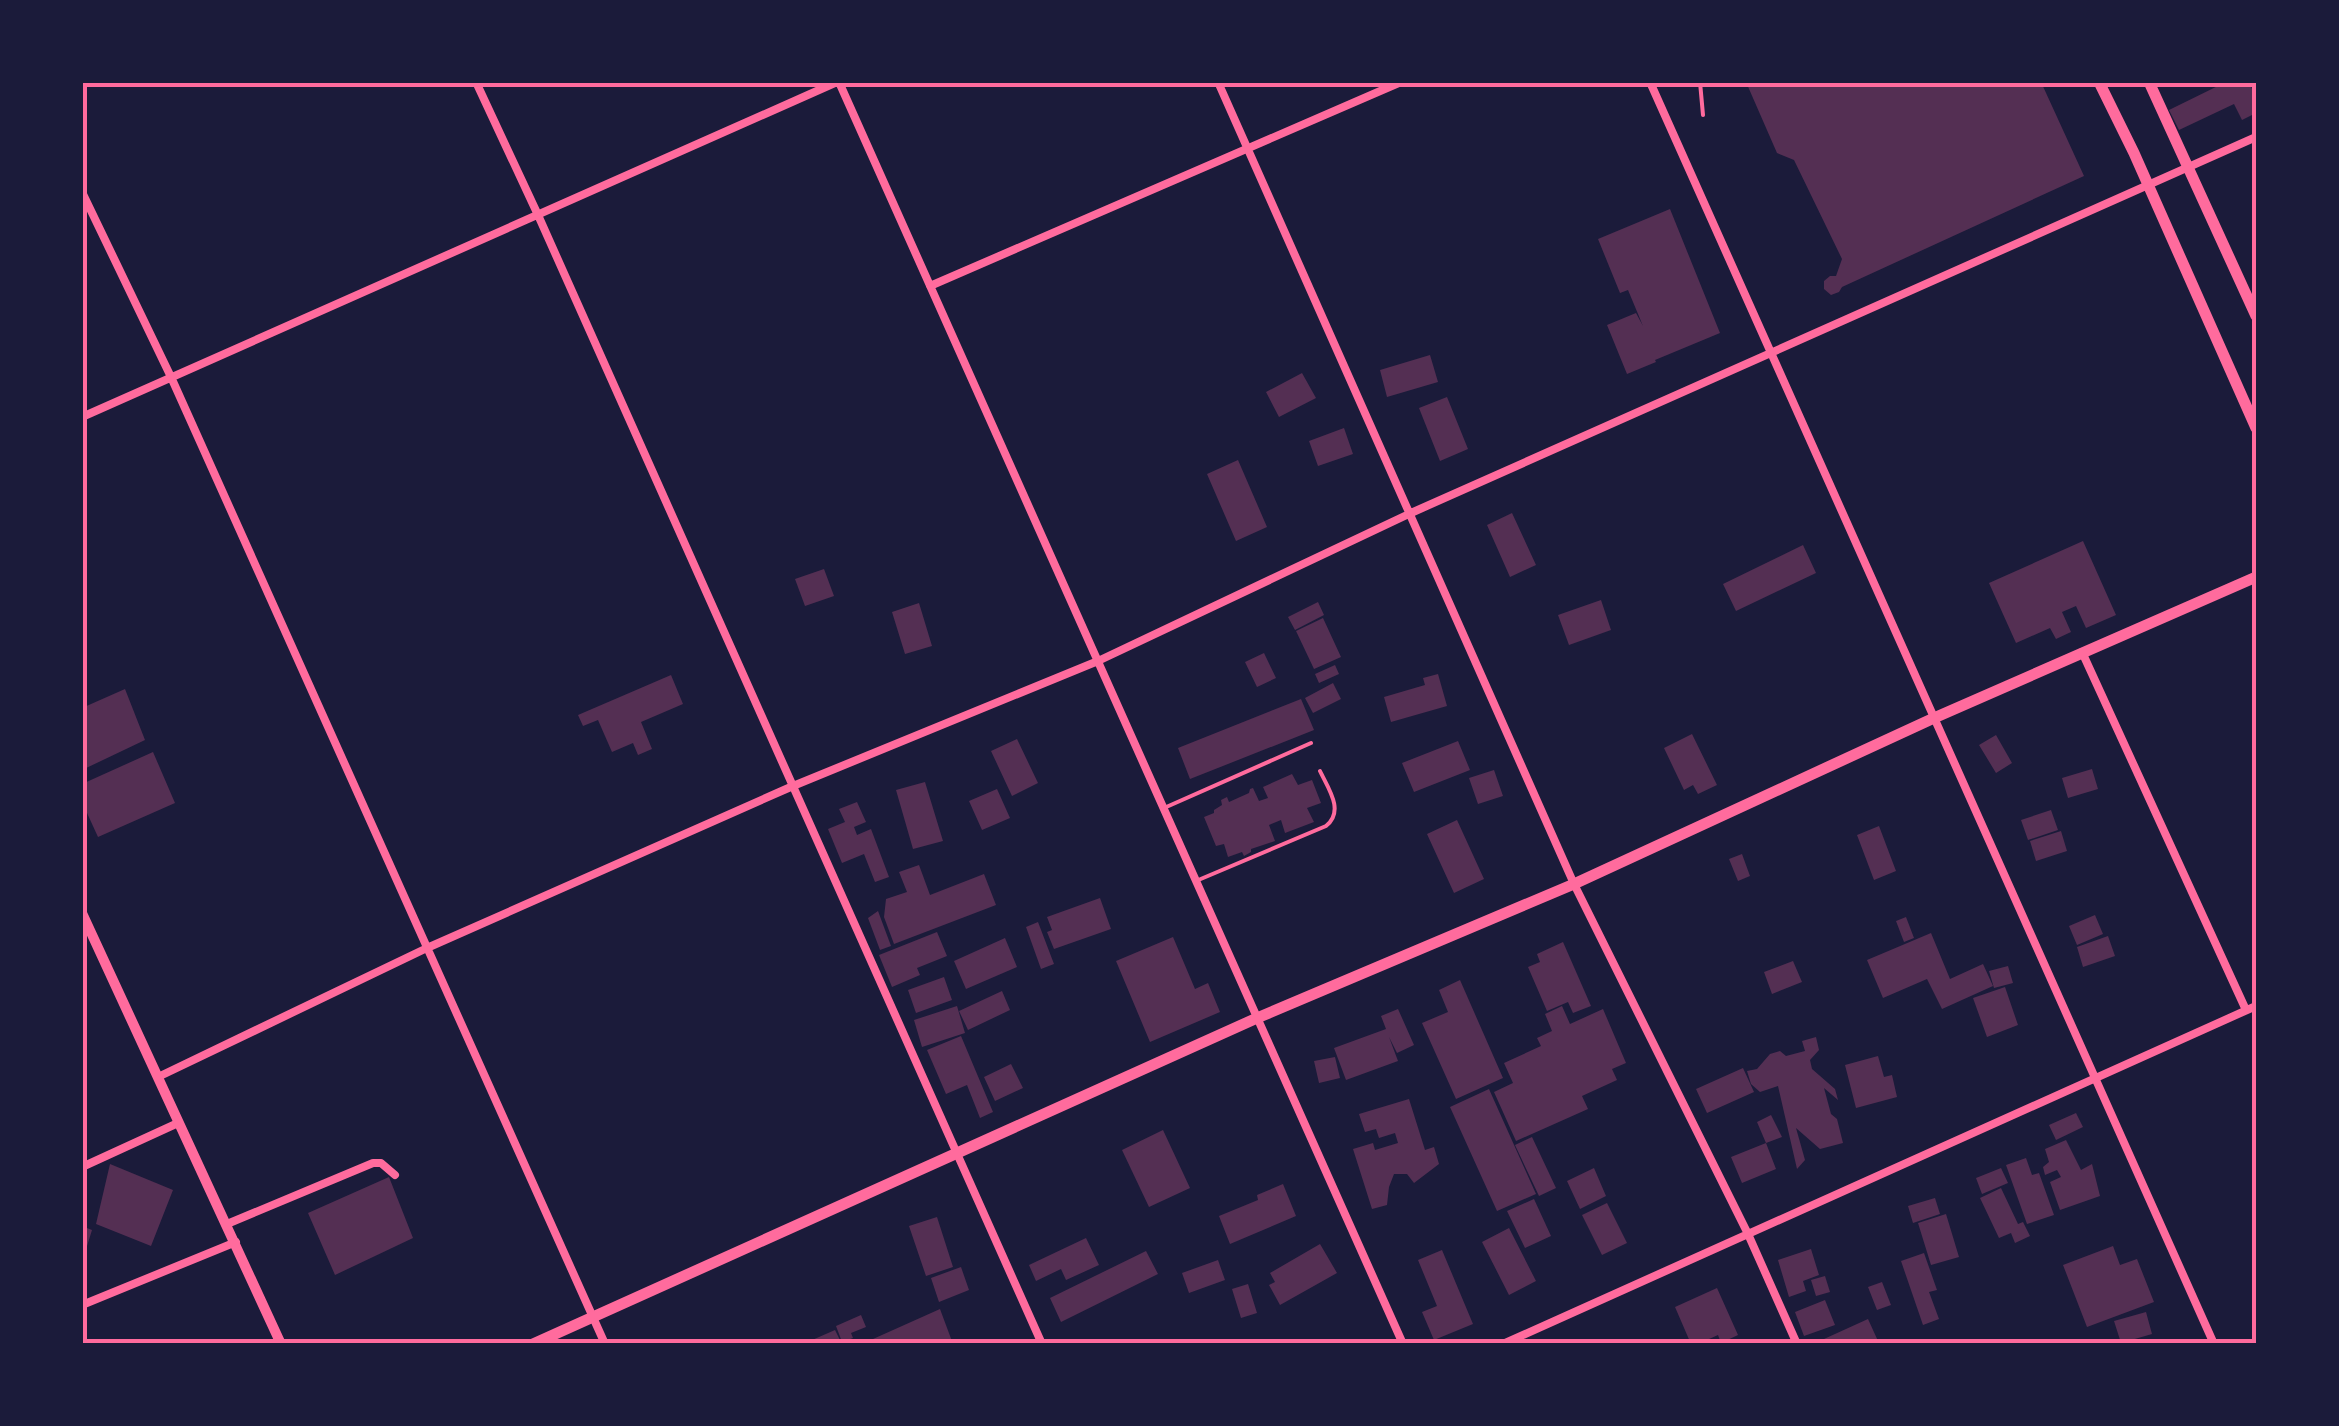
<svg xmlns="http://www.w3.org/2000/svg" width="2339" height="1426" font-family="'Open Sans',sans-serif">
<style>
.building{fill:#542f53}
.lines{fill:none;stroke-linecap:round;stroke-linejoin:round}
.service{stroke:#ff6b9d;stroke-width:4}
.minor{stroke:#ff6b9d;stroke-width:8}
.tertiary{stroke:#ff6b9d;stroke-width:10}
.secondary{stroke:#ff6b9d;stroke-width:11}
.neatline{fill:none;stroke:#ff6b9d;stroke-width:4}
</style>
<rect width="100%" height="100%" fill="#1b1b3a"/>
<path class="building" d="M1746,82h295l43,94 -242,111 -3,5 -8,3 -7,-6v-8l6,-5h6l6,-17 -48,-99 -17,-7z
M2226,82h23l7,16v15l-14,7 -8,-16 -55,26 -10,-20z
M1670,209l50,124 -65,27 1,2 -29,12 -20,-49 29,-12 7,13 -15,-36 -8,3 -22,-54z
M1430,355l8,27 -51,15 -7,-27z
M1302,373l14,25 -37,19 -13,-25z
M1447,397l21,52 -28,12 -21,-53z
M1344,428l9,26 -35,12 -9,-25z
M1238,460l29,67 -31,14 -29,-67z
M1512,513l24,52 -26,12 -23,-52z
M2083,541l33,74 -30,13 -10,-22 -14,6 9,20 -15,7 -6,-11 -34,15 -27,-60z
M1803,545l13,28 -80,38 -13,-27z
M824,569l10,27 -29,10 -10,-27z
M1601,600l10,30 -42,15 -11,-30z
M1318,602l6,13 -29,15 -7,-13z
M919,603l13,43 -27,8 -13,-42z
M1323,618l18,39 -27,12 -18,-38z
M1264,653l12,25 -19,9 -12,-25z
M1335,665l4,9 -20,9 -4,-9z
M1438,674l9,32 -56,16 -7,-25 41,-12 -2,-7z
M671,675l12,29 -42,18 11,27 -14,6 -5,-12 -21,9 -14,-32 -15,6 -5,-11z
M1333,683l8,16 -28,14 -8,-15z
M125,689l20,51 -63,30v-62z
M1301,699l13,31 -124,49 -12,-31z
M1692,734l25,51 -19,9 -5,-9 -9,5 -20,-42z
M1996,735l16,28 -16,10 -17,-28z
M1017,739l21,44 -26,13 -21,-45z
M1458,741l12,29 -56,22 -12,-29z
M153,752l22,51 -77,34 -16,-35v-18z
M2092,769l6,20 -30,9 -6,-20z
M1494,770l9,26 -25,8 -9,-26z
M1292,774l6,11 14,-5 9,23 -14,5 7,14 -29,11 -4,-13 -12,5 6,16 -24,8v3l-7,4 -2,-4 -14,5 -4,-13 -8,2 -12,-29 10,-4v-3l8,-5 -1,-5 6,-3 2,5 20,-9 1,-4 3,-1 6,13 9,-3 -5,-11z
M925,782l18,59 -30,8 -17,-59z
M997,789l13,29 -28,12 -13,-29z
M857,802l9,20 -12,5 3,8 14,-6 18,48 -14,5 -11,-28 -22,9 -14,-34 17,-7 -6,-13z
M2051,810l7,20 -30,10 -7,-20z
M1457,820l27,59 -30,14 -27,-59z
M1879,826l17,45 -22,9 -17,-45z
M2061,831l6,20 -31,10 -6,-20z
M1742,854l8,22 -12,5 -9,-22z
M919,865l11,30 54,-21 12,31 -102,39 -10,-27 2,-18 21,-7 -8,-20z
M1100,898l11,31 -57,20 -7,-17 5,-2 -5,-13z
M878,911l13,35 -11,4 -12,-32z
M2095,915l8,19 -26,11 -8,-19z
M1906,917l8,21 -10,4 -8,-21z
M1038,922l16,42 -13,5 -15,-42z
M937,932l10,24 -30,12 3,7 -28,12 -13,-32z
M1931,933l19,46 33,-15 10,22 -51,23 -15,-30 -44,19 -16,-38z
M2108,936l7,20 -32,11 -6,-20z
M1173,937l22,52 13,-6 12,29 -70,30 -34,-81z
M1005,938l12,29 -51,22 -12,-28z
M1563,942l28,64 -18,7 -5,-11 -21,9 -19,-44 12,-5 -3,-8z
M1793,961l9,21 -30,12 -8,-22z
M2008,966l5,17 -19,5 -5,-17z
M944,977l8,23 -36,13 -8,-23z
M1460,980l43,98 -47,21 -34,-76 26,-11 -9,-22z
M2005,987l13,38 -31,12 -14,-39z
M1002,991l8,19 -42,20 -9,-19z
M957,1006l8,27 -43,14 -8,-27z
M1562,1006l8,18 33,-15 23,54 -14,6 5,11 -35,16 6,13 -72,32 -22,-49 19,-9 -9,-20 37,-17 -4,-8 15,-7 -7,-17z
M1398,1009l16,36 -17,8 -8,-16 9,24 -52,19 -12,-32 52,-19 -5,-13z
M961,1036l32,76 -13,6 -13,-33 -21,9 -19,-44z
M1816,1037l3,13 -9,10 2,9 23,20 3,11 -14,-12 7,26 6,5 6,24 -23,6 -24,-21 9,32 -8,9 -19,-83 -18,6 -9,-8 -4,-13 10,-2 13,-15 10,-3 6,5 19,-5 -3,-10z
M1878,1056l6,21 8,-2 5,22 -41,11 -11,-43z
M1335,1057l5,21 -21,5 -5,-22z
M1011,1064l12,24 -28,13 -11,-24z
M1743,1068l11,24 -47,21 -11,-24z
M1489,1089l47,105 -39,17 -47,-104z
M1409,1099l16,51 9,-3 5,17 -25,19 -7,-9h-13l-5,13 -2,18 -15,4 -19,-60 20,-6 2,7 23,-7 -3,-10 -16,5 -3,-9 -11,3 -6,-18z
M2076,1113l7,14 -27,13 -7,-15z
M1771,1115l11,22 -16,6 -9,-21z
M1163,1130l27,58 -41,19 -27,-57z
M1532,1137l24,51 -17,8 -24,-51z
M2066,1140l15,30 11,-6 8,32 -40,14 -10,-28 11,-5 -4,-7 -12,5 -2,-8 6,-5 -4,-13z
M1766,1143l10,26 -34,14 -11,-26z
M2026,1158l6,17 7,-2 15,42 -27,9 -21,-59z
M110,1164l63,26 -22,56 -55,-22z
M1594,1168l12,28 -26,13 -13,-28z
M2001,1168l7,15 -26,11 -6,-16z
M389,1177l24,61 -78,37 -27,-62z
M1283,1184l13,32 -66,28 -11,-28 39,-16 -1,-5z
M2001,1188l17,36 5,-2 7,14 -15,7 -4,-10 -12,5 -19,-40z
M1935,1198l5,16 -27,9 -5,-17z
M1534,1199l17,37 -26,12 -18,-37z
M1607,1203l20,40 -25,12 -20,-40z
M1946,1214l13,43 -28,8 -13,-42z
M937,1217l16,50 -27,9 -17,-50z
M82,1226l10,4 -9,29h-1z
M1509,1228l27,53 -27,14 -27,-53z
M1086,1238l13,27 -33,15 -5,-11 -25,12 -7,-16z
M1320,1244l17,29 -57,32 -11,-20 6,-3 -5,-9z
M2113,1246l7,19 17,-6 17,43 -67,25 -24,-62z
M1811,1249l8,26 -16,6 3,10 -17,6 -11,-37z
M1442,1250l31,74 -39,16 -12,-28 15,-6 -19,-46z
M1146,1251l12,23 -97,48 -11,-24z
M1924,1253l13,37 -8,2 10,27 -16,6 -22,-64z
M1218,1260l7,20 -36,13 -7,-20z
M961,1267l8,23 -30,12 -8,-24z
M1825,1276l5,16 -14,4 -5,-16z
M1882,1282l9,23 -14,5 -9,-23z
M1248,1284l9,29 -16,5 -9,-29z
M1717,1288l21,47 -17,8 -3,-8 -20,9h-7l-16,-37z
M1825,1300l10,25 -31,11 -9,-24z
M940,1309l13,35h-78l-2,-5z
M2146,1312l6,22 -31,9 -7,-22z
M861,1315l5,12 -15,6 2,5 -11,4 -6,-16z
M1868,1319l10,22 -6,3h-11l-2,-4 -7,4h-39z
M835,1330l6,12 -38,2z"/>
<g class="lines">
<path class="service" d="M1700,82l3,33
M1164,808l147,-65
M1196,881l130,-55c19,-15 2,-38 -6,-55"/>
<path class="minor" d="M476,82l62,133 504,1129
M839,82l564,1262
M1218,82l356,802 174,350 49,110
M1650,82l564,1262
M82,192l89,185 434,967
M930,286l471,-204
M82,417l755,-335
M2082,652l164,358
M158,1077l269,-129 366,-162 305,-125 313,-148 845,-376
M82,1167l96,-44
M227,1224l146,-61h8l14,12
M82,1305l154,-63
M1503,1344l753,-338"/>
<path class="tertiary" d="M82,913l199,431"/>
<path class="secondary" d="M2099,82l35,71 122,275
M2149,82l107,234
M533,1344l724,-326 317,-134 360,-166 322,-141"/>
</g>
<rect width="2339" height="1426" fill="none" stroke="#1b1b3a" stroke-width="170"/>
<rect x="85" y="85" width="2169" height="1256" class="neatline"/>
</svg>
